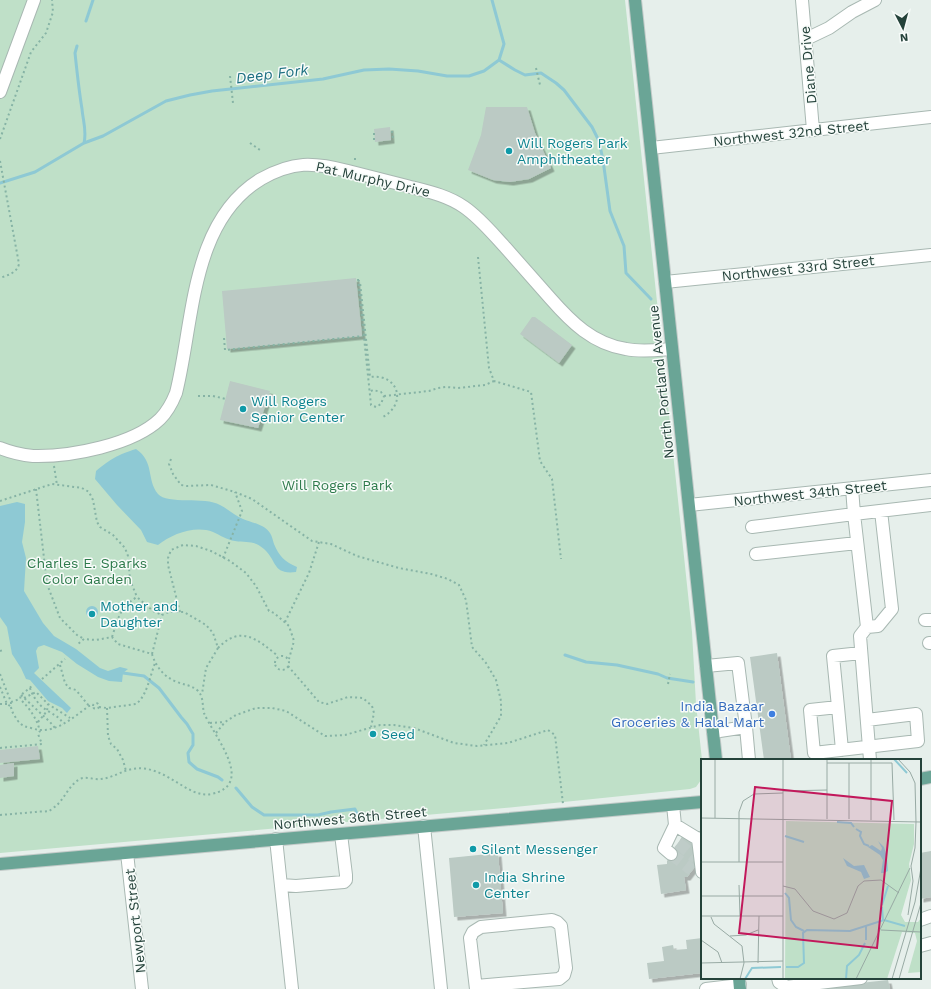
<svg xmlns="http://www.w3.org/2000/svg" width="931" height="989" font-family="'Work Sans',sans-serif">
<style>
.green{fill:#bfe0c8}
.water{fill:#8ec9d4}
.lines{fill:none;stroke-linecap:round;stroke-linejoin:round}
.stream{stroke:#8ec9d4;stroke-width:3}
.building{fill:#bbcac4;filter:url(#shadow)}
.minor-tunnel{stroke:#bfccc8;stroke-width:12;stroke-dasharray:12 6;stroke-linecap:butt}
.minor-casing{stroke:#a8b8b2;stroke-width:14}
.major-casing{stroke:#c2cac8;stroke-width:14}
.path{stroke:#86b3a5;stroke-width:2;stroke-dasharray:2 3;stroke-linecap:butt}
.minor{stroke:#fff;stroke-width:12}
.major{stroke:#6aa596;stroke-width:12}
.culture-dot{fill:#0f9aa8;stroke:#f7fbf9;stroke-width:1.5}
.shop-dot{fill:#3f7fe0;stroke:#f7fbf9;stroke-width:1.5}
.labels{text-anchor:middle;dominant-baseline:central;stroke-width:3;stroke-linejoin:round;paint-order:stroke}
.street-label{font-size:14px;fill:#24423a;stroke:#f7fbf9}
.culture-label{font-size:14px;fill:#0d838f;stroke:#f7fbf9;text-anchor:start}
.park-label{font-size:14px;fill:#2d7a4b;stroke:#f7fbf9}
.shop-label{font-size:14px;fill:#366cbe;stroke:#f7fbf9;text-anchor:end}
.water-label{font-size:15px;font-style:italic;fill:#1c6f80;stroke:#f7fbf9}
.inset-river{fill:none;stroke:#8ec9d4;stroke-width:2}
.inset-road{fill:none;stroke:#98aaa4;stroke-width:1}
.view{fill:#c2185b;fill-opacity:0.15;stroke:#c2185b;stroke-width:2}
.inset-edge{fill:none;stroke:#24423a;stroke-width:2}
</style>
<defs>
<filter id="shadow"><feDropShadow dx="3.5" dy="3.5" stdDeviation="0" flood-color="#0004"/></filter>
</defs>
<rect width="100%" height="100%" fill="#e6efeb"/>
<path class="green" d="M0,0h625l67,632 4,72 6,56 -1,20 -5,7 -6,2 -175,18 -515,46z"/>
<path class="water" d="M136,449c19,13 10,30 22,45 9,11 47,2 62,11 8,4 15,11 23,14 9,4 21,5 27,14 2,3 3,8 4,11 5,12 11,18 23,23l-1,5c-24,3 -19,-12 -32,-23 -10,-9 -17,-6 -29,-8 -8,-1 -15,-6 -22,-9 -18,-7 -41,2 -55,13l-11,-3 -6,-12 -24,-25 -22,-26 1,-8c15,-12 21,-16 40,-22z
M17,502l8,2v18l-3,20 4,16 -2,33 19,32 11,13 22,13 24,19 8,3 12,-4 8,2 -5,4 -1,9 -13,-1 -11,-4 -21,-13 -15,-12 -18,-7 -6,2 -2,4 3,17 -5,5 37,35 -4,5 -5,-5 -14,-7 -18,-21 -4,-1 -5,-11 -9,-14 -5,-27 -7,-10v-111z
M86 612a6 6 0 1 1 12 0a6 6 0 1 1-12 0Z"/>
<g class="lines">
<path class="stream" d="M86,21l7,-21
M77,46l-2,7c2,19 4,38 7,56 1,12 5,22 2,34
M499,60l16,10 10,5 16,-2 15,10 8,7 28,37 7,14 4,19 7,51 14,35 2,27 25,26
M0,183l35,-11 49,-29 19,-7 63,-35 24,-6 22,-4 111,-12 41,-9 25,-1 29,2 29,5h22l15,-5 15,-11 5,-16 -12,-44
M565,655l21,7 31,3 41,9 9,4 26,4
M123,673l21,3 15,12 22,29 6,7 6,10v11l-5,8 1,9 8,7 21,8 4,3
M236,788l16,19 12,8h54l13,-3 24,-3 4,9"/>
</g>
<path class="building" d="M486,107h41l8,26 16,35 -22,11 -19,3 -17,-2 -25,-10 13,-35z
M390,127l1,13 -16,2 -1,-13z
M356,278l6,58 -135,13 -5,-58z
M532,317h3l37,28 -13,18 -39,-29z
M230,381l40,10 -12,37 -38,-8z
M777,653l14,107h-27l-14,-103z
M38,746l2,13 -40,4v-13z
M14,763v13l-14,2v-13z
M683,835l10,6 4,23 -10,13h-3l2,13 -25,4 -4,-29 10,-1v-3z
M931,851v46l-11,2v-46z
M498,853l5,60 -49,4 -5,-59z
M702,938v35l-53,6 -2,-16 17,-2 -2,-14 11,-2 1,5 13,-1 -1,-9z
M888,980l2,9h-76v-1z"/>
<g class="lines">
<path class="minor-tunnel" d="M678,843l18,15
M671,854l21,16"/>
<defs>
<path id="minor" d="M802,0l11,130
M806,39l23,-11 23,-16 23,-12
M0,92l34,-92
M651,148l280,-31
M665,282l266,-27
M0,448c10,4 22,7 33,8 37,1 100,-11 127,-37 8,-8 12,-16 16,-26 18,-71 14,-171 85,-214 32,-18 52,-17 87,-8 19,5 39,10 59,15 19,5 40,9 57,21 16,11 28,26 41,40 15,17 30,34 45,51 21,24 43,46 76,51 15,3 31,1 46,0
M852,488l2,26 77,-9
M689,505l242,-25
M752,527l102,-13 13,113 -7,9 10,124
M756,554l101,-11
M925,620h6
M867,627l11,-1 14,-17 -11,-98
M929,643h2
M706,666l32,-3 8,64
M838,707l-5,-51 28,-3
M713,732l33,-5 3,33
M842,750l-4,-43 -28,3 4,43 104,-12 -2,-27 -49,6
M675,825l23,14
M424,826l17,163
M702,838l-4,1 4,33
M276,839l16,150
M127,853l15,136
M671,854l-7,-6 11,-23 -2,-20
M281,885l15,1 48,-4 2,-2v-5l-5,-41
M920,920l11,-4
M920,946l11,-3
M778,978l1,4 7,5 75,-9
M476,986l83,-7 5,-4 2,-7 -5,-42 -4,-4 -5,-2 -71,7 -8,5 -3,6 6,51
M706,989l34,-4"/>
<path id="major" d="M635,0l81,760
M920,779l11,-2
M0,864l702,-62
M739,978l1,11"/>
</defs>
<use href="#minor" class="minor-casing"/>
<use href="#major" class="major-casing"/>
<path class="path" d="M536,68l4,17
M230,76l3,27
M392,131l1,8
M374,133v8
M0,139l31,-87 15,-19 7,-21 -1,-12
M250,143l10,7
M354,159h3
M0,161l19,103c-2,9 -11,11 -19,14
M478,257l11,111 5,13 37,11 9,69 12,18 9,80
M358,279l13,126 5,2 5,-3 3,-8 -3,-4 -8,-2 -4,2
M358,280l2,2 10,95c29,-4 38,28 11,41
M224,338l1,12 138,-14
M198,396h15l13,3
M384,396l45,-5 9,-3 8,-1 12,1 27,-3 9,-4
M171,459l-2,5 4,10 8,11 6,1 24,-1 24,7 17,7 60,42 19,3 26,12 42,12 32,6 17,5 11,6 7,15 6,47 14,16 10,17 5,21v15l-17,29
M54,466l3,19
M36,489l11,95 13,34 17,17 7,4
M0,501l52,-17 30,4 7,4 4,8 4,22 3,5 13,8 12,13 3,8 2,24 7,17
M223,558l19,-47 -7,-19
M180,612l-12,-47v-7l3,-8 12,-5 13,1 15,5 19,10 16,12 10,13 13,25 5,2 15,13 5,15 -5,18
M285,622l24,-49 10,-31
M112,637c6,-18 7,-29 25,-40l16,14 9,4
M218,648c23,-24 40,-8 60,8
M0,651l3,-1
M152,654l10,-39 7,-3h15l22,13 7,8 5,15 -12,20 -4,26
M275 663a7 7 0 1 1 14 0a7 7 0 1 1-14 0Z
M60,665l5,18 4,5 7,2 13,16
M288,666l31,36 8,2 21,-7 15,1 9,8 2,7 -3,14
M0,674l11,28c-1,8 3,13 7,19 4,5 8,6 13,7 23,8 41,-10 58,-22l4,-1
M42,679l23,-20
M668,684l2,-10
M0,687l7,17 3,2
M30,688c3,9 9,18 18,23 6,4 12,6 15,13
M21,695l29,27 5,6
M24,698l12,-6 12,12 22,14
M11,702l9,-3 1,-4 11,-9
M93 706a3 3 0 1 1 6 0a3 3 0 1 1-6 0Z
M0,704h7
M99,707l8,1 29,-4c11,-8 14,-28 19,-41
M107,708l1,28 3,8 6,5 6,11 3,11
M38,722l9,-11 1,-7
M210,723l15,-1
M216,733l9,-11 11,-7 20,-7h16l14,3 39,25 20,-1 35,-10h14l20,3 40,15 23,3 31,-3 40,-13 7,5 8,69
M0,748l42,-4 -4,-10 2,-3c-4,-14 -10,-22 -20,-32
M0,815c12,-1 24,-2 36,-3 4,-1 9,0 13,-1 2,-1 5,-4 7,-5 9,-8 13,-21 24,-27 6,-3 14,1 21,0 11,-1 21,-8 31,-10 33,-6 55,30 79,25 46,-9 2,-59 -7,-81 -2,-8 0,-17 -7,-23 -6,-5 -13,-5 -20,-8 -13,-5 -21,-15 -25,-28l-34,-10 -6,-7 -16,3 -12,-1 -6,5"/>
<use href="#minor" class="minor"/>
<use href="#major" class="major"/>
</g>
<g class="culture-dot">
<circle cx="509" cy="151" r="4"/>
<circle cx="243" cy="409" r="4"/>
<circle cx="92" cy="614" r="4"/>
<circle cx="373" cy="734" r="4"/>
<circle cx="473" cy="849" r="4"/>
<circle cx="476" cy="885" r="4"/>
</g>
<circle class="shop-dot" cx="772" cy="714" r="4"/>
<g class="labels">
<g class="street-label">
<text transform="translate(808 65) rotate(-95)">Diane Drive</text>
<text transform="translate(791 133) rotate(-6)">Northwest 32nd Street</text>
<text transform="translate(373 179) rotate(13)">Pat Murphy Drive</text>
<text transform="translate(798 268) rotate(-6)">Northwest 33rd Street</text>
<text transform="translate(661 382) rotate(-96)">North Portland Avenue</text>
<text transform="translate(810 493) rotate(-6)">Northwest 34th Street</text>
<text transform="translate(350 818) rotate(-5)">Northwest 36th Street</text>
<text transform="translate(135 921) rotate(-96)">Newport Street</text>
</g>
<g class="culture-label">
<text x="517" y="143">Will Rogers Park<tspan x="517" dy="16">Amphitheater</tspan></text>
<text x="251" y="401">Will Rogers<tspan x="251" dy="16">Senior Center</tspan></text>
<text x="100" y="606">Mother and<tspan x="100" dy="16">Daughter</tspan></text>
<text x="381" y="734">Seed</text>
<text x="481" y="849">Silent Messenger</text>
<text x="484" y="877">India Shrine<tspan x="484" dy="16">Center</tspan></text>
</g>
<g class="park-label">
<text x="337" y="485">Will Rogers Park</text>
<text x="87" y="563">Charles E. Sparks<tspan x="87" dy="16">Color Garden</tspan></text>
</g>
<g class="shop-label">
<text x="764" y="706">India Bazaar<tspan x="764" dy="16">Groceries &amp; Halal Mart</tspan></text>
</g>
<g class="water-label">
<text transform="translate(272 74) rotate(-7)">Deep Fork</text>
</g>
</g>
<g transform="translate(701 759)">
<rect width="220" height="220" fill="#e6efeb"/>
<path d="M85,62l128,3v20l-5,20 2,16 -10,35 4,7h13l3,-4v54l-13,1 9,-32 -2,-8 -13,-1 -15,47h-102z" fill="#bfe0c8"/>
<path d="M177,82l6,6 3,10 1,14 -4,2h-3l2,-13 -3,-5 -12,-8 4,-2 9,6 1,-3zM142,99l11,8 10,-1 6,12 -6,2 -3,-7 -14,-6z" fill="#8ec9d4"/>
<path class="inset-river" d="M193,0l13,14M136,63l14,1 3,4M155,70l5,3 -1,4 4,8 5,2M84,77l19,6M84,134l4,5 2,22 5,7 8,4M181,146l6,-19M181,148l1,13M165,181v-14M85,208h12l6,-4 -1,-30 4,-3 43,1 34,-11 21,6M44,220l7,-11 29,-1M145,220l1,-13 12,-11 6,-12"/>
<path class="inset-road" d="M14,0v59M82,0v220M126,0v60M170,0v61M197,0l12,13 5,11 1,39M126,4h65l2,57M148,4v56M82,32l44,-1M0,59l220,4M0,103h82M38,103v-50l4,-11 11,-7 29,-1M210,107l4,-18 1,-26M38,126l1,31M82,127l12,3 18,22 21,8 13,-6 11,-27 6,-5 17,-1 18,13M0,137h82M207,156l5,-34 -2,-15M0,157h82M10,158l3,7 28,22 2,17 -4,16M180,171l40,2M29,177l16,-1 12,-5M0,181l17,12 4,11M0,204l82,-2M57,204l1,-47M112,220h14M155,220l54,-111M191,220l23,-77 6,-34M198,220l22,-76"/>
<path class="view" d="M54,28l137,14 -15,147 -138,-15z"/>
<rect width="220" height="220" class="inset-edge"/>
</g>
<g transform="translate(903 28) rotate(174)" stroke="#f7fbf9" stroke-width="3" paint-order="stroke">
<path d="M0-3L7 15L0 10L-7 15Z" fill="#24423a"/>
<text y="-6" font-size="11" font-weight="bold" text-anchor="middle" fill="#24423a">N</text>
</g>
</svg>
